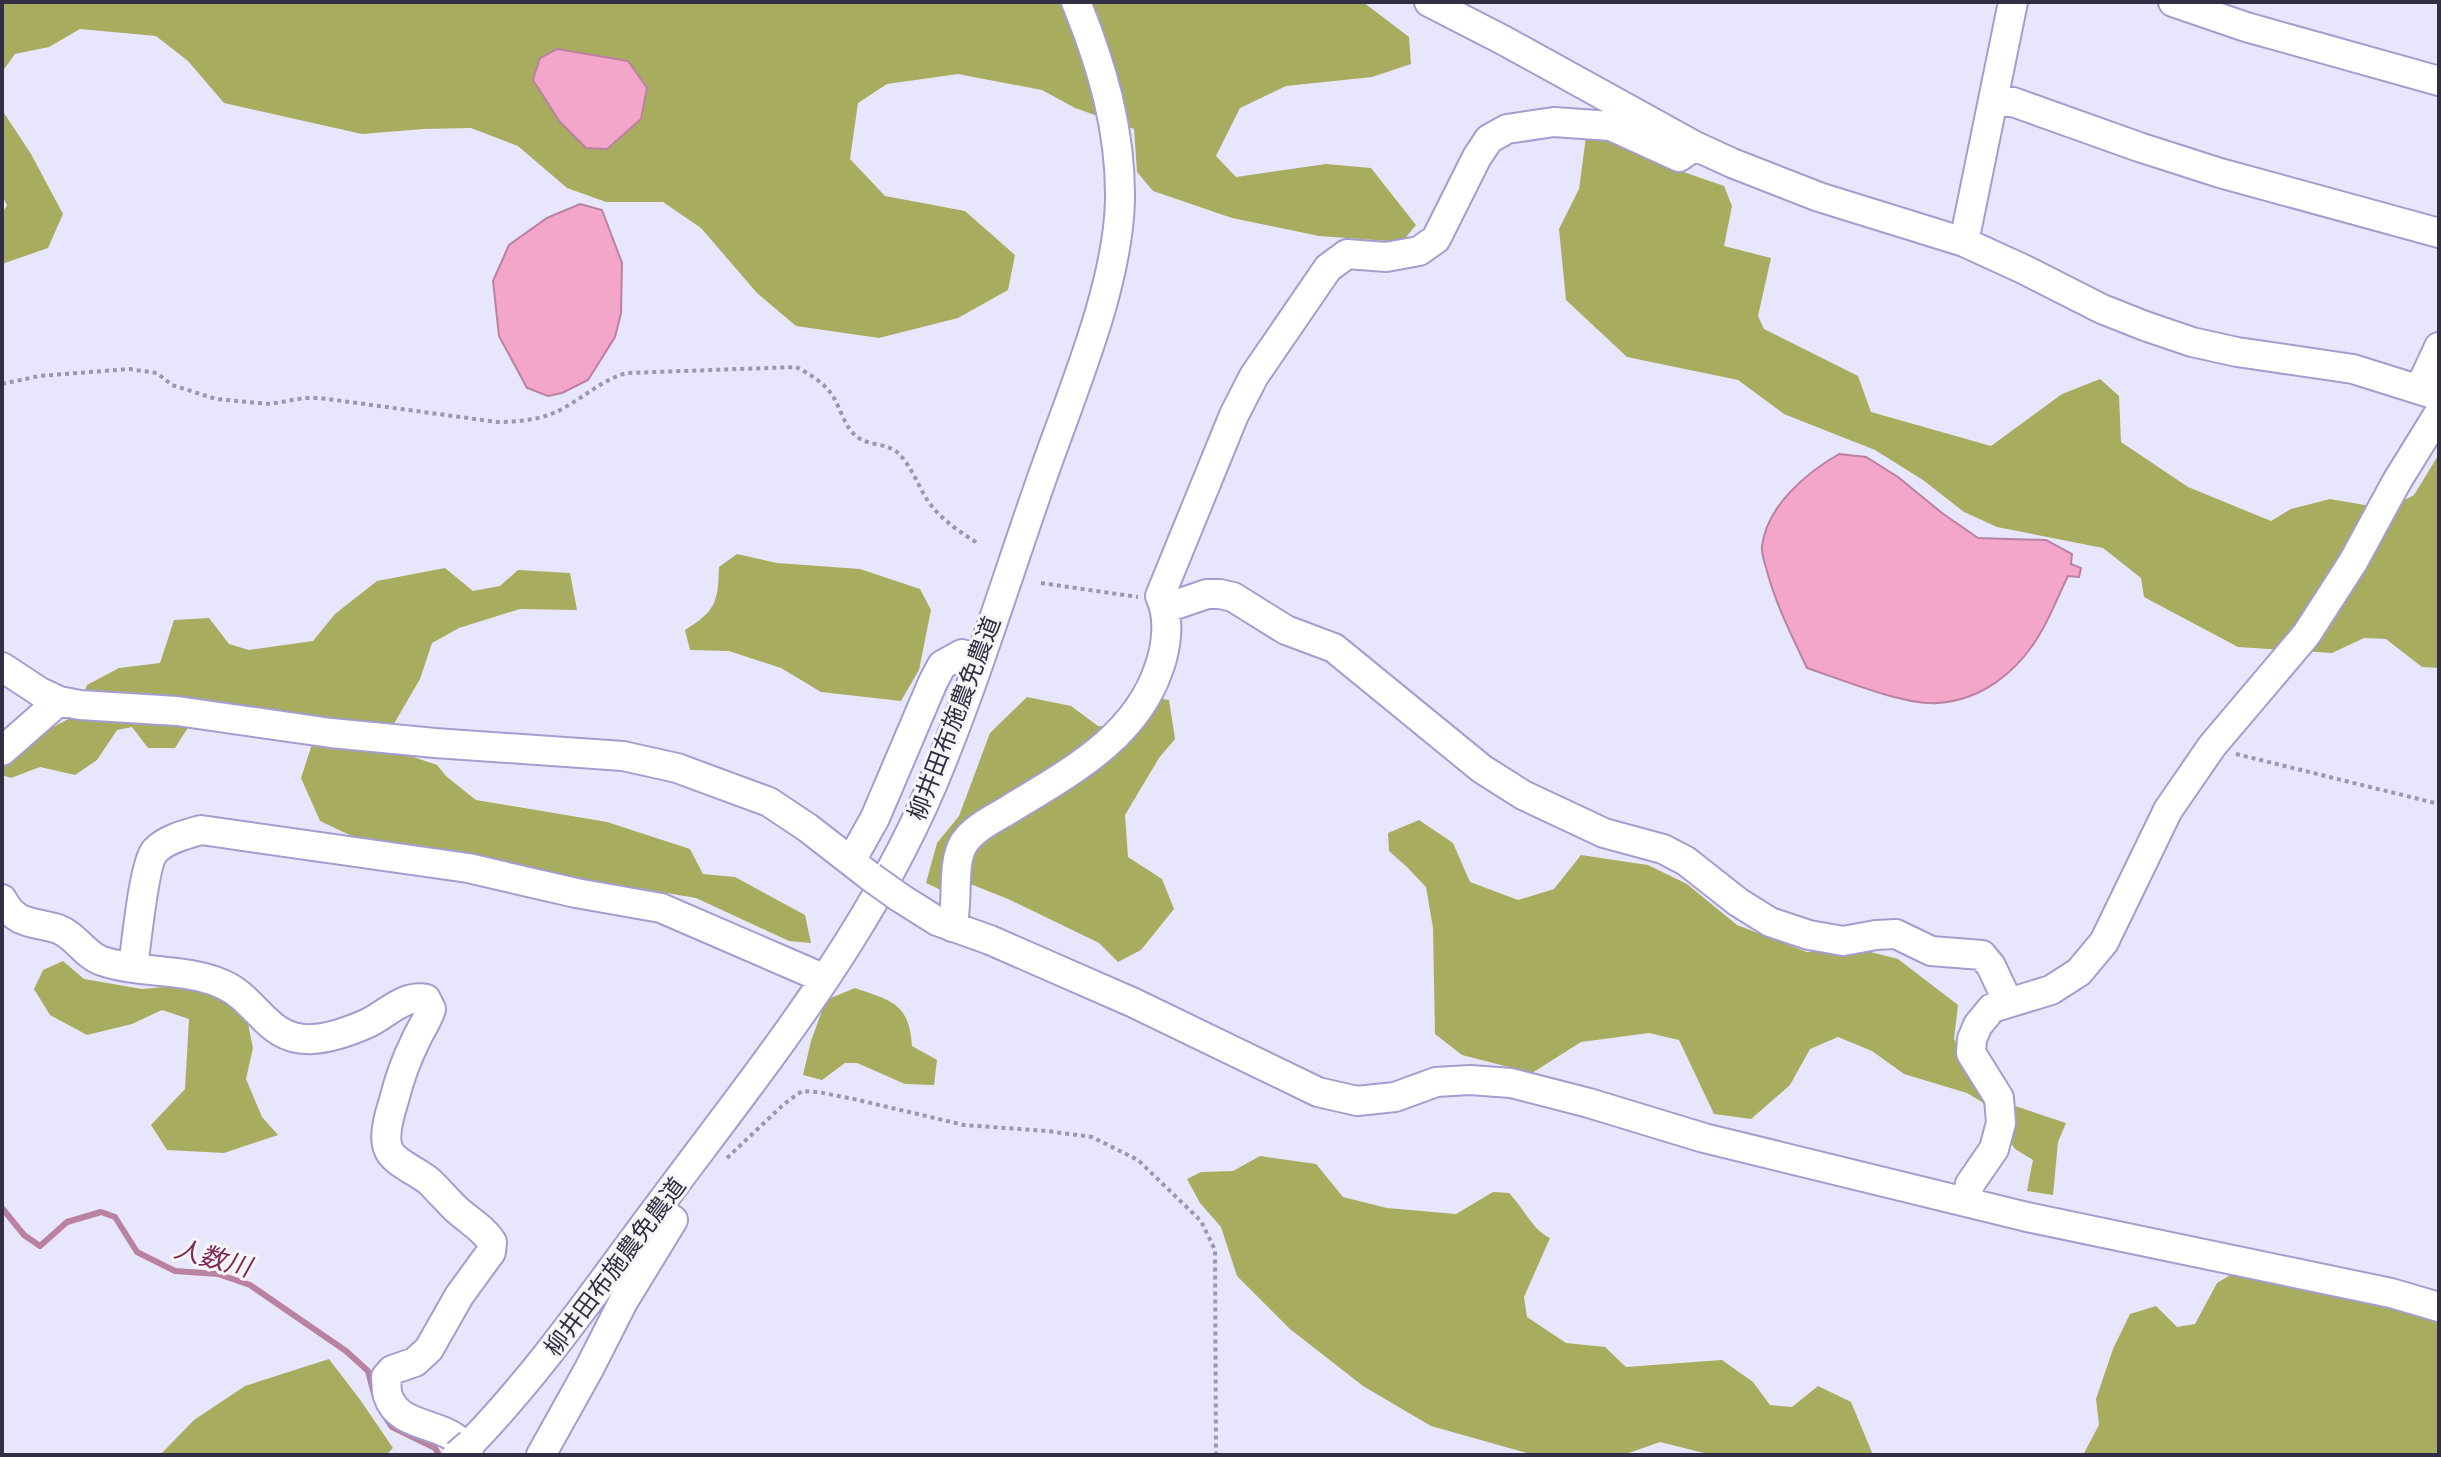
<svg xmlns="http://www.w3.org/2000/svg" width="2441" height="1457" font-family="Manrope,'Noto Sans JP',sans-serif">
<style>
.forest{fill:#a8ac5f}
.water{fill:#f3a6c9;stroke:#b982a1;stroke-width:2}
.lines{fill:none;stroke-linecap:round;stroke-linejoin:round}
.stream{stroke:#b982a1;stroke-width:6}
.minor-casing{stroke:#a49dd0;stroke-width:32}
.path{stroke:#9a98ad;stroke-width:4;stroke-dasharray:4 4;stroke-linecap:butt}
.minor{stroke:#fff;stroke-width:28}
.minor-bridge-casing{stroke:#a49dd0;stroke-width:32;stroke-linecap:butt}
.minor-bridge{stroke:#fff;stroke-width:28}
.labels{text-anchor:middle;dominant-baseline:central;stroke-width:6;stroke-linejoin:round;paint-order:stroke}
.street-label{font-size:24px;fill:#322f44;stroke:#f6f6f6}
.water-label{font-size:26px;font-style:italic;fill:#802857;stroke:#f6f6f6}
</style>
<rect width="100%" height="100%" fill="#e8e6fc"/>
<path class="forest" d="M2,2h1361l46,35 2,27 -39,13 -86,9 -46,22 -24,48 20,21 90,-13 45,4 45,57 -14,17 -83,-6 -87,-18 -79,-27 -16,-19 -3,-43 -59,-21 -33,-18 -84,-16 -71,10 -29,19 -8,56 35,37 80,15 50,44 -7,35 -50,28 -79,20 -83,-12 -39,-33 -56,-65 -38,-26h-57l-39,-14 -49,-42 -47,-18 -48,1 -61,5 -138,-31 -36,-42 -32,-25 -76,-7 -31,18 -34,7 -13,18z
M2,110l29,44 32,60 -15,34 -46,16v-50l5,-9 -5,-9z
M1586,137h20l72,33 46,16 8,20 -8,40 47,12 -13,58 6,13 94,47 13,36 120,34 71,-52 38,-15 19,17 2,46 67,45 83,34 20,-12 39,-10 58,10 26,-14 25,-41v214l-17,-1 -36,-28 -22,-1 -32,15 -94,-6 -94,-50 -3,-19 -38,-30 -106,-21 -33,-15 -41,-32 -48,-30 -91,-36 -46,-34 -111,-23 -61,-57 -7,-71 20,-40z
M737,554l40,9 83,6 60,20 11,21 -12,60 -18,31 -80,-9 -40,-24 -52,-17 -39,-1 -5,-20c31,-19 33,-28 34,-63z
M445,568l28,23 27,-5 18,-16 52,3 7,37 -57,-1 -61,19 -27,15 -12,36 -25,43 -2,28 44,15 10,12 29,23 131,22 83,27 13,25 32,3 70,38 6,28 -22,-2 -93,-43 -130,-22 -115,-24 -95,-14 -36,-17 -19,-43 13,-40 -125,-12 -14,22h-27l-16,-21 -15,3 -20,30 -22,15 -35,-8 -29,11 -9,-3v-8l28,-28 46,-24 11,-30 32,-17 41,-5 14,-43 35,-2 20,26 20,6 64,-9 22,-27 42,-33z
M1027,697l44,9 27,20h35l24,-28 12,2 6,39 -16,19 -34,57 3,42 34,22 12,30 -33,41 -23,12 -19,-19 -91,-44 -35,-14 -30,6 -17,-8 11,-40 22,-27 31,-83z
M1419,820l34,23 17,39 48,18 36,-11 27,-34 67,10 39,19 50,41 70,27 52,-3 39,10 60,46 -4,34 18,35 40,31 54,18 -8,19 -5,53 -26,-4 6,-31 -18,-11 -33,-47 -15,-9 -63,-19 -32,-23 -34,-14 -28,12 -20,36 -39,34 -37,-5 -35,-74 -30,-7 -68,9 -49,31 -70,-18 -27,-21 -2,-106 -7,-41 -19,-20 -18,-16 -1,-18z
M63,961l21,18 58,10 34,-3 42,6 28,22 7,34 -7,31 16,38 16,18 -54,18 -57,-3 -16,-25 34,-36 4,-70 -27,-9 -30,14 -45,11 -37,-20 -16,-26 9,-19z
M855,988c37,13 54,15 57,58l25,14 -3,25 -29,-1 -48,-21h-12l-23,17 -19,-5 8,-34 15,-41z
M1260,1156l56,8 27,33 44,11 69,6 37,-22 16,1c14,14 24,38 41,45l-26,59 3,20 39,26 39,4 21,20 96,-7 31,22 17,23 22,2 26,-21 33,16 22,53h-161l-52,-13 -37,13h-89l-103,-29 -68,-40 -73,-57 -53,-53 -16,-49 -21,-24 -13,-24 14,-7 32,-1z
M2237,1271l202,46v138h-356l16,-30 -3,-26 17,-50 17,-35 26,-8 21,21 18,-3 22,-41z
M329,1359l32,42 32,47 -7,7h-226l34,-35 51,-34z"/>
<path class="water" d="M557,49l71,12 19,27 -6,31 -34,30 -21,-1 -26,-26 -27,-42 7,-22z
M580,204l22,6 20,53 -1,50 -6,24 -27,43 -26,13 -14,3 -21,-8 -28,-52 -6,-55 16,-36 38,-27z
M1839,454l27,3 32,20 44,36 36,25 68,2 26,14 -1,10 10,4 -2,9 -11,-1c-10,20 -18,42 -30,61 -22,36 -57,63 -100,66 -33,3 -98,-24 -131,-35 -15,-32 -31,-63 -40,-97 -2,-8 -6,-17 -5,-25 5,-40 44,-73 77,-92z"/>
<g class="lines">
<path class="stream" d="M2,1208l22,27 16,11 27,-24 34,-10 14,5 22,35 38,19 43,3 32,11 96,66 22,20 6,23
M384,1415l8,12 43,21 4,7"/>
<defs>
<path id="minor" d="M1429,2l74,38 192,106 37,17 87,34 145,45 59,27 79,40 43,17 47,16 45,10 116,17 86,27
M2173,2l73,25 193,54
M1994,101l19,1 126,45 81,26 219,60
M1964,242l49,-240
M2420,388l19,-41
M1166,608l41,-14h13l13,3 53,33 48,18 148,121 41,26 81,38 59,16 23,12 52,41 32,20 39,13 34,6 33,-6 20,-1 35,17 51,4 9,11 17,36
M2,667l38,25 19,9 21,4 97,6 154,22 104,10 188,13 54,12 92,34 39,26 63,49
M2,751l57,-50
M851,861l24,-43 58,-136 9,-17 20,-11 17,6
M899,897l38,24 53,19 144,63 184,89 39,9 38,-4 41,-15 34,-2 41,3 78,20 115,35 323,79 364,76 48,14
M2,899c14,27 31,22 56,30 17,6 28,27 44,32 38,13 84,7 120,23 36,15 45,58 91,55 17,-1 37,-8 53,-15 19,-8 37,-30 60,-25l5,10c-4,13 -11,21 -16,33 -9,18 -16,38 -21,58 -4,13 -11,35 -6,48 4,14 31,24 42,34 9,9 17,18 26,27 12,11 27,19 36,33l-1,10 -32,44 -30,53 -14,13 -23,8 -6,7c1,6 0,14 2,19 10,32 55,26 74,48 3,3 5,7 7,11
M952,927c7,-25 -1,-64 12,-84 10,-16 34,-26 49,-36 59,-36 123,-70 146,-139 8,-22 11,-51 1,-72l74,-181 20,-39 74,-108 19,-14 39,3 33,-6 17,-12 41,-82 12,-18 18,-10 47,-7 57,4 68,31 16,-11
M133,968c3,-22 11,-105 22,-117 11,-12 32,-17 46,-21l267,38 108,25 85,15 164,71
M1966,1201l4,-17 24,-35 7,-26 -2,-25 -28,-45 1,-14 6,-14 14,-17 59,-18 28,-18 25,-30 64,-132 44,-64 94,-111 47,-73 44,-81 42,-68
M470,1444c70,-72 127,-156 188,-237 100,-135 209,-267 275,-424 42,-100 74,-206 110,-308 29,-83 75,-188 77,-275 1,-70 -18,-134 -44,-198
M541,1455l48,-86 34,-67 50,-82 -16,-11"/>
</defs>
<use href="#minor" class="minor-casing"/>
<path class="path" d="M2,384l37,-8 90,-7 28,4 15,12 44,14 54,5 34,-6h16l177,24c15,0 30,-1 45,-5 31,-8 54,-36 85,-44l169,-6c14,7 30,17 38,31 7,12 10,27 21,37 12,12 33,7 44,19 13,13 19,32 29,47 13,19 32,31 51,43
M1041,583l97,14
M2236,754l203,50
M727,1158l57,-54 18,-13 16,1 36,7 110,26 83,6 45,6 46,23 63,61 14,29 1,205"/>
<use href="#minor" class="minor"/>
<defs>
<path id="minor-bridge" d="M871,877l28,20
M457,1455l13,-11"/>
</defs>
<use href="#minor-bridge" class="minor-bridge-casing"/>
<use href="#minor-bridge" class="minor-bridge"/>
</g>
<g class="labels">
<g class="street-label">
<text transform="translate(953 718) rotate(-69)">柳井田布施農免農道</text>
<text transform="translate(614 1266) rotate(-53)">柳井田布施農免農道</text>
</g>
<g class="water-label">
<text transform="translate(213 1257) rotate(15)">人数川</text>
</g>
</g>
<rect width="2441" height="1457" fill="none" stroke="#322f44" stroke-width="8"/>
</svg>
